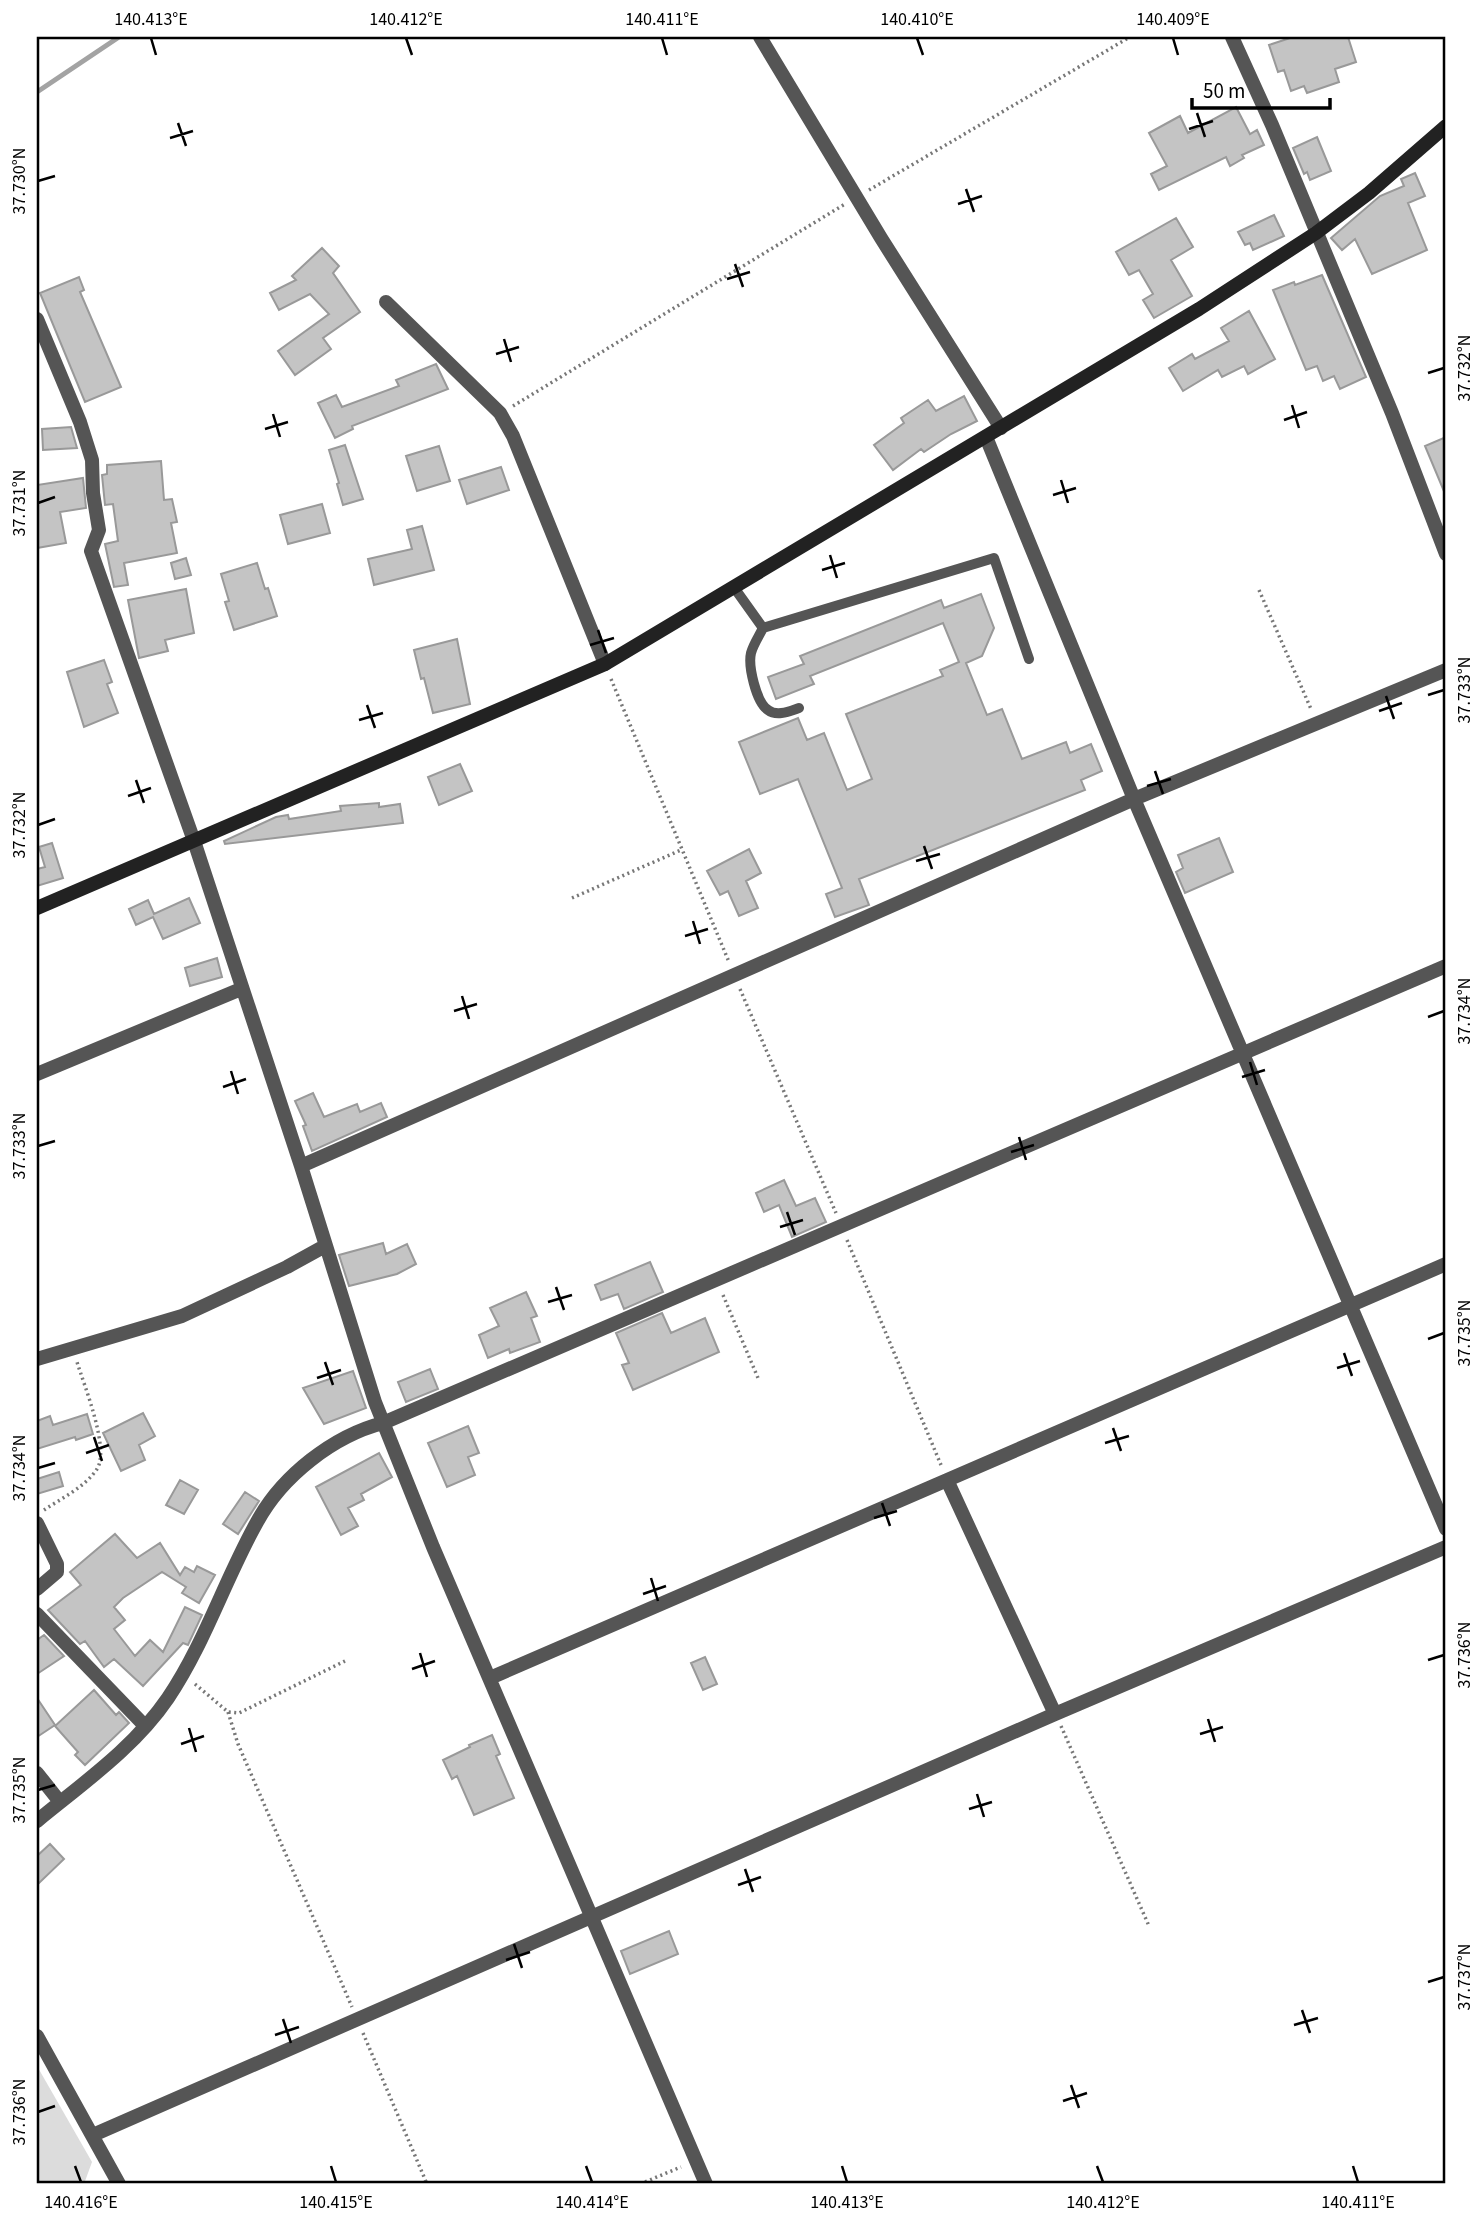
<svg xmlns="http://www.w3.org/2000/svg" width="1483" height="2221" font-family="'Source Sans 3',sans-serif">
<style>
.green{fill:#dcdcdc}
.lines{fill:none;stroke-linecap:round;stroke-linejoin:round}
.stream{stroke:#a3a3a3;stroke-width:5}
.building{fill:#c4c4c4;stroke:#999;stroke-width:2}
.path{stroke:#777;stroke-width:3.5;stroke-dasharray:2 3.5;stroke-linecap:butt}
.lane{stroke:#555;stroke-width:10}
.street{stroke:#555;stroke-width:14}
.secondary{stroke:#222;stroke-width:14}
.ticks{fill:none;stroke:#000;stroke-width:2.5}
.neatline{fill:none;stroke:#000;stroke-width:2.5}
.ticks-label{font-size:18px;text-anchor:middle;fill:#000}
</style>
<rect width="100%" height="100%" fill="#fff"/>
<path class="green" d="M37,2066l55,96 -8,22h-47z"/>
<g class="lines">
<path class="stream" d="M37,92l82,-55"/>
</g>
<path class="building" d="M1293,37h55l8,25 -21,7 4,13 -32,11 -3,-7 -13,5 -7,-21 -6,2 -9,-27z
M1236,107l14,27 7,-4 7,15 -22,10 2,3 -14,8 -4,-9 -67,33 -8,-16 16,-8 -18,-33 31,-17 8,17z
M1317,137l14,34 -21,9 -3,-8 -3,2 -11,-26z
M1415,173l10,23 -17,7 19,47 -55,24 -17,-35 -13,11 -11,-12 49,-42 24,-10 -3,-7z
M1274,215l10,21 -31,14 -3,-7 -5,2 -7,-13z
M1176,218l17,29 -22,13 21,36 -38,22 -11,-18 10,-6 -14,-24 -10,5 -13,-23z
M322,248l17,18 -6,7 27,39 -37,26 8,11 -36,26 -17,-24 51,-37 -19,-20 -31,16 -9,-17 26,-13 -4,-4z
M1322,275l44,102 -26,12 -6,-13 -11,5 -6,-15 -11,4 -33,-80 21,-8 1,3z
M79,277l5,13 -4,2 41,95 -36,15 -45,-109z
M1249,311l26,48 -27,15 -4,-8 -22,11 -4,-7 -35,21 -14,-23 23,-14 3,5 34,-18 -8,-13z
M436,364l12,25 -96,37 1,3 -18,9 -17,-35 18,-8 6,12 57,-21 -3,-6z
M964,396l13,25 -26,13 -27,18 -3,-3 -28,21 -19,-25 30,-22 -3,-5 27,-18 8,11z
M71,427l6,21 -34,2 -1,-21z
M1446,437v59l-21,-50z
M345,445l18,54 -20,6 -6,-21 2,-1 -10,-33z
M439,446l11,35 -33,10 -11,-35z
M161,461l3,39 8,-1 5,23 -6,1 6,30 -53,10 4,22 -14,2 -9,-43 13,-3 -5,-37 -8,1 -3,-30 5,-1v-9z
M501,467l8,23 -42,14 -8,-24z
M83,478l3,30 -26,4 6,31 -29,5v-63z
M322,504l8,29 -42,11 -8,-29z
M422,526l12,44 -60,15 -6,-26 44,-10 -5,-19z
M186,558l5,17 -16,4 -4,-16z
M257,563l8,26 3,-1 9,28 -43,14 -9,-28 4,-1 -8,-27z
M186,589l8,44 -29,7 3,11 -29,7 -11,-58z
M981,594l13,34 -12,28 -16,7 21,52 15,-6 20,50 44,-17 4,11 21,-9 11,27 -21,9 4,10 -226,89 10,26 -34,12 -9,-23 16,-6 -44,-109 -38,15 -21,-52 59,-24 9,22 17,-7 23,57 25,-11 -26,-65 97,-38 -3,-6 19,-8 -16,-39 -133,53 4,8 -38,15 -8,-22 36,-13 -4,-8 141,-56 3,8z
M457,639l13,65 -37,9 -9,-35 -3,1 -7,-29z
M104,660l8,22 -5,2 11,29 -34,14 -17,-55z
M460,764l12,27 -33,14 -11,-28z
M379,803v4l21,-3 3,19 -178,21 -1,-3 52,-24 12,-2 1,4 52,-8 -1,-5z
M1219,838l14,34 -48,21 -9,-21 7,-4 -5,-13z
M52,843l11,35 -26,8v-17l8,-2 -6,-20z
M749,849l12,24 -15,8 12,27 -19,8 -11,-25 -8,4 -13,-24z
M189,898l11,25 -37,16 -10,-22 -17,8 -7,-16 19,-9 6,14z
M217,958l5,19 -32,9 -5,-18z
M313,1093l11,24 33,-13 3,8 21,-9 6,14 -75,34 -9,-25 3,-1 -11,-24z
M784,1180l12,26 19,-8 11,24 -34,15 -13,-32 -15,7 -8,-19z
M383,1243l3,11 21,-10 9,20 -19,10 -48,12 -10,-31z
M650,1262l13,30 -39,17 -6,-15 -17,6 -6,-15z
M526,1292l11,24 -6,2 9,24 -30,11 -1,-4 -21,9 -9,-23 20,-9 -9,-18z
M662,1313l9,20 34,-15 14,34 -86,38 -11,-25 7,-2 -13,-30z
M430,1369l8,20 -32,13 -8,-20z
M353,1371l13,37 -42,16 -21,-36z
M143,1413l12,23 -16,9 6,15 -24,11 -18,-38z
M87,1414l6,20 -17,6 -1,-3 -38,12v-28l13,-5 3,9z
M468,1426l11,27 -11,4 7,18 -28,12 -19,-44z
M379,1453l13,24 -31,17 3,6 -16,8 10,18 -17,9 -25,-48z
M59,1472l4,14 -26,8v-15z
M180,1480l18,10 -14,24 -18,-9z
M245,1492l14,9 -21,33 -15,-10z
M115,1534l22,24 23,-15 20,32 5,-8 9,5 3,-6 18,9 -16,28 -17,-10 4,-6 -24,-15 -39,26 -9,9 11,13 -11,9 21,27 15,-16 13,12 22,-45 17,8 -14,30 -5,-2 -40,43 -29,-27 -10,8 -19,-26 -5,3 -32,-34 33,-25 -11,-13z
M44,1635l20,21 -27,18v-34z
M705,1657l12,27 -14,6 -12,-27z
M94,1690l22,25 3,-3 10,11 -44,42 -10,-10 3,-3 -23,-26z
M37,1698l18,27 -18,12z
M492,1735l8,19 -4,2 18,42 -40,17 -17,-39 -5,3 -9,-19 27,-13 -1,-2z
M50,1844l14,15 -27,26v-29z
M669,1931l9,23 -48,20 -9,-23z"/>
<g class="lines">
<path class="path" d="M869,190l261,-153
M513,406l332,-202
M1259,590l52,119
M611,679l118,283
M572,898l109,-48
M740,989l96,224
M847,1240l94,225
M723,1295l35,83
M44,1510c18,-12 41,-23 53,-41 13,-20 -13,-84 -20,-107
M195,1684l33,28 11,1 106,-52
M228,1712l10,32 114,263
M1061,1726l88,200
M363,2033l64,151
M640,2184l41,-17"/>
<path class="lane" d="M733,586l30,42 231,-70 35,101
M763,628c-4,8 -10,17 -12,25 -3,13 5,49 17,57 9,7 22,1 31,-2"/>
<path class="street" d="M760,37l121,201 120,190
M1232,37l40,88 120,288 54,141
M386,302l114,111 13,23 92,228
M37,319l43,103 12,38 1,33 6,37 -8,21 103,290 107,325 74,236 58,145 273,637
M986,437l148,362 312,730
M37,1074l204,-85
M301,1166l833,-367 312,-129
M37,1359l145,-43 105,-49 38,-21
M947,1480l108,234
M37,1523l20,41v8l-20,17
M37,1614l108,112
M490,1678l956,-414
M37,1773l23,29
M37,1821c46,-38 97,-73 131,-123 37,-55 57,-119 89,-176 25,-46 76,-86 126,-99l1063,-457
M37,2036l82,148
M93,2135l962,-421 391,-167"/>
<path class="secondary" d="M37,908l568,-244 594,-355 117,-76 53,-40 77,-67"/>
</g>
<path class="ticks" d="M151,38l5,17M406,38l6,17M662,38l5,17M917,38l6,17M1173,38l5,17M1197,113l8,24M178,123l8,23M1189,129l24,-8M170,138l23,-7M38,181l17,-5M966,189l8,23M958,204l24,-8M735,264l8,23M727,279l23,-7M504,339l7,23M496,354l23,-7M1428,373l16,-5M1292,405l7,23M273,414l7,23M1284,420l23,-8M265,429l23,-7M1061,480l7,23M1053,495l23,-7M38,503l17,-6M830,555l7,23M822,570l23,-7M598,630l8,23M590,645l24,-7M1428,695l16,-5M1386,696l8,23M367,705l8,23M1379,711l23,-8M359,720l24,-7M1155,771l8,23M136,780l8,23M1147,786l24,-7M128,796l23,-8M38,825l17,-6M924,846l8,23M916,861l24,-7M693,921l7,23M685,936l23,-7M462,996l7,23M454,1011l23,-7M1428,1017l16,-6M1250,1062l7,23M231,1071l7,23M1242,1077l23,-7M223,1087l23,-8M1019,1137l7,23M38,1146l17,-5M1011,1152l23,-7M787,1212l8,23M780,1227l23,-7M556,1287l8,23M548,1302l24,-7M1428,1339l16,-6M1344,1353l8,23M325,1362l8,23M1337,1368l23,-7M317,1378l24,-8M1113,1428l8,23M94,1437l8,24M1105,1443l24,-7M86,1453l23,-8M38,1468l17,-5M882,1503l8,23M874,1518l23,-7M651,1578l7,23M643,1594l23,-8M420,1653l7,24M1428,1660l16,-5M412,1669l23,-8M1208,1719l7,23M189,1728l7,24M1200,1734l23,-7M181,1744l23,-8M38,1790l17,-5M977,1794l7,23M969,1809l23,-7M745,1869l8,23M738,1885l23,-8M514,1944l8,24M506,1960l24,-8M1428,1982l16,-5M1302,2010l8,23M283,2019l8,24M1294,2025l24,-7M275,2035l24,-8M1071,2085l8,23M1063,2101l24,-8M38,2112l17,-6M75,2166l6,16M331,2166l5,16M586,2166l6,16M842,2166l5,16M1097,2166l6,16M1353,2166l5,16"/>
<rect width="1483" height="2221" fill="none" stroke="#ffffff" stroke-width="77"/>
<path d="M1192 98v10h138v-10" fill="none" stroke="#000000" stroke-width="3.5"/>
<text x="1203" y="98" font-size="21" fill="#000000" stroke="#ffffff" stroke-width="5" paint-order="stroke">50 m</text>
<rect x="38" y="38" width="1406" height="2144" class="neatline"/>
<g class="ticks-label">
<text x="151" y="25">140.413°E</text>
<text x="406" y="25">140.412°E</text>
<text x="662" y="25">140.411°E</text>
<text x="917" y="25">140.410°E</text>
<text x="1173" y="25">140.409°E</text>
<text transform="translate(19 181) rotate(-90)" y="6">37.730°N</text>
<text transform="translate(1464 368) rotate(-90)" y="6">37.732°N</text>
<text transform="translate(19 503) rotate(-90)" y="6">37.731°N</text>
<text transform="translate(1464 690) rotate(-90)" y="6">37.733°N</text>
<text transform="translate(19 825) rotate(-90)" y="6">37.732°N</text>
<text transform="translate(1464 1011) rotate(-90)" y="6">37.734°N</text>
<text transform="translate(19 1146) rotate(-90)" y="6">37.733°N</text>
<text transform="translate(1464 1333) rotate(-90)" y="6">37.735°N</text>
<text transform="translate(19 1468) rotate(-90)" y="6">37.734°N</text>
<text transform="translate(1464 1655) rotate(-90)" y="6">37.736°N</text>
<text transform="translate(19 1790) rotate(-90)" y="6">37.735°N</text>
<text transform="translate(1464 1977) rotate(-90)" y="6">37.737°N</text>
<text transform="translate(19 2112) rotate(-90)" y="6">37.736°N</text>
<text x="81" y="2208">140.416°E</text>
<text x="336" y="2208">140.415°E</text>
<text x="592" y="2208">140.414°E</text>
<text x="847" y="2208">140.413°E</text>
<text x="1103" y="2208">140.412°E</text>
<text x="1358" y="2208">140.411°E</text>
</g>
</svg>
